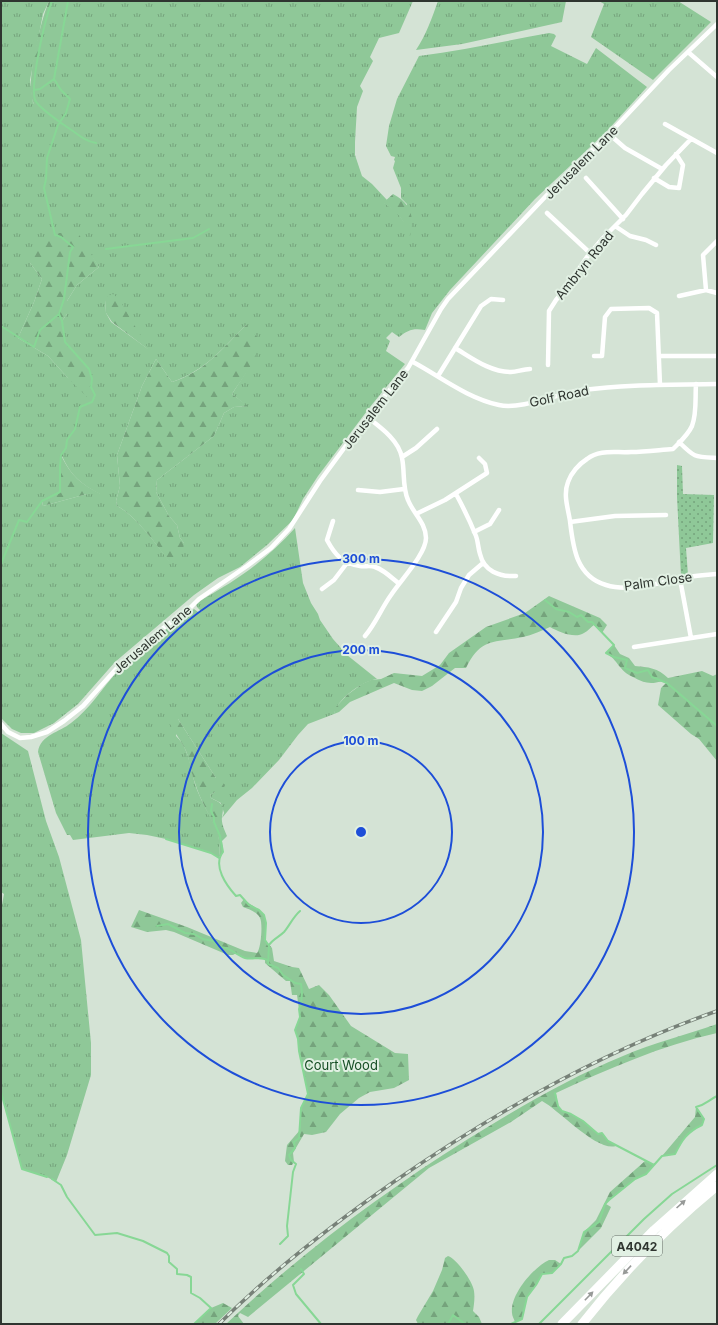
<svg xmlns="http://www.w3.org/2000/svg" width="718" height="1325" font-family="Inter,sans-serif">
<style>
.grass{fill:url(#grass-tufts);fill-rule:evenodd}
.forest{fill:url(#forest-firs)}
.park{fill:url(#park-dots)}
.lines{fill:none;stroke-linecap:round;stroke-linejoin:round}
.stream{stroke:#87d795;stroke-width:2}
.street{stroke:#fff;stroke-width:4.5}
.highway{stroke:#fff;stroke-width:9}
.rail-casing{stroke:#778178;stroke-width:3.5}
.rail{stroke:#e1f0e3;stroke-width:2;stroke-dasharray:6;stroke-linecap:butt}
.oneway{fill:#979a98}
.ring{fill:none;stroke:#1d4ed8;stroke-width:2}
.labels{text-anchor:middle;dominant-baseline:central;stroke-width:4;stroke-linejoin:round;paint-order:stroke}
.shield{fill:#e1f0e3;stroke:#646d66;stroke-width:1}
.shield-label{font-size:12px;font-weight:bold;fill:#2f3530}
.street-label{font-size:13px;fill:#2f3530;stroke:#e1f0e3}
.park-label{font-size:13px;fill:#154e24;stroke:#e1f0e3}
.centre{fill:#1d4ed8;stroke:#e1f0e3;stroke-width:2}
.ring-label{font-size:12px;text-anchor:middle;font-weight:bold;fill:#1d4ed8;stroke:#e1f0e3;stroke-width:4;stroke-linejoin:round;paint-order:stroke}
</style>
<defs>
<pattern id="grass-tufts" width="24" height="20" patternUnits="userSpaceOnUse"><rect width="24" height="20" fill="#8fc898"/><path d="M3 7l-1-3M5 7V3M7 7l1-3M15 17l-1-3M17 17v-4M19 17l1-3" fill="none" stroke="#75a37c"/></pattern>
<pattern id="forest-firs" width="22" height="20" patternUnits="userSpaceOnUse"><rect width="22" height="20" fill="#8fc898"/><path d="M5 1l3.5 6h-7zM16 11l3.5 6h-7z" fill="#75a37c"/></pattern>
<pattern id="park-dots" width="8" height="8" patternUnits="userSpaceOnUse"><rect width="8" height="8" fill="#8fc898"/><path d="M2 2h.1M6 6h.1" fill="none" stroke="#75a37c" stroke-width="1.8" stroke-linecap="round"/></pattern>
</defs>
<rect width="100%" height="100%" fill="#d4e3d5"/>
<path class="grass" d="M1,1h48l-6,13 -13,66 3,23 13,8c-3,-3 -9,-7 -11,-11 -5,-18 10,-80 17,-99h361l-14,32 -20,5 -9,19 3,4 -13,25 3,5 -6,16 -2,35v13l7,21 10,8 15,16 -3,3 12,8 8,11 3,-18 -6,-6v-10l-8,-20 2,-7 -1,-1 1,-3 -4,-1 -5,-10 3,-20 8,-27 22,-43c44,-6 87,-15 130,-23l5,1 2,2 -5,10 36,18 9,-16 51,39 -41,45 -71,67 -85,91 -18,23 -7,17c-12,-2 -17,0 -26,7l-7,-5 -6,6 4,3 -4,10 19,13 -35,43 -52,69 -15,23 -10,21 -26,25 -27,22 -22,11 -24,17 -79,67 -37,42 -24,19 -20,10h-13l-9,-4 -10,-10 -1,-3zM88,251l11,16 -22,18 -10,16v13l-5,7 3,21 24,27 3,10 -1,8 4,8 -28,-18 -19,-21 -30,-18 16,-36 8,-23 -12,-16zM105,300l43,49 -37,-27 -5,-9zM246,325l4,41 -18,28 15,12 -13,1 -10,6 -10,23 -57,44 -1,12 13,24 8,9 3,13 4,5 -14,19c-13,-17 -34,-46 -53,-56l-1,-5 4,-15 -3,-31 25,-69 14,-27 16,23c34,-12 49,-32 74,-57zM62,456c9,20 19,28 38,38h-13l-44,12 -1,-5 18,-9v-26z
M438,1h128l-4,21 -100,22 -46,6c10,-15 16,-32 22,-49z
M599,1h79l33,21 -58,58 -62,-43 13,-33z
M295,528l8,55 8,20 7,11 2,6 13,19 14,16 30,24c-15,2 -40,20 -43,35l-26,10 -10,11 -19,25 -27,28 -15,12 -15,18 2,-5 -3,-10 -10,-5 -1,-3 5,-3 1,-14 -38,-59 -2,17c13,12 14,31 19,48 5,16 15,31 22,47 3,8 2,16 3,25l-1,2 -8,-5 -45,-14 -19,-4 -18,-2 -56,7 -3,-5h-3l-11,-22 -18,-61c2,-17 22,-20 33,-29 19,-14 31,-35 47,-52 22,-24 50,-43 76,-62l4,3h4l-5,-5 -1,-3c11,-8 23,-14 34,-21 24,-15 46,-34 65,-55z
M1,733l27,18 18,70 13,36 22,83 10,103v32l-24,80 -11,27 -9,-5 -25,-8 -21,-77v-182l3,-16 -3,-2z"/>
<path class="forest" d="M49,1h3c-6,16 -24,89 -16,101 6,8 17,14 24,20l-2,3c-6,-6 -23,-17 -25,-23 -8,-20 8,-82 16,-101z
M393,194c18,9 22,23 17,42 -7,-17 -11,-23 -27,-33z
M54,233h24l21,34 -22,18 -10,16v13l-5,7 3,21 24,27 3,10 -1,8 4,8 -3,7 -25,-25 -19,-21 -30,-18 16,-36 8,-23 -12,-16 2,-12 5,-11z
M113,294l6,5 30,51 -37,-28 -6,-9 -1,-13 3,-4z
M246,325l13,14c1,19 -17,39 -27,55l16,12 -14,1 -10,6 -10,23 -57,44 -1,12 13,24 8,9 3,13 4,5 -1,7 -13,13c-13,-18 -34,-47 -53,-57l-1,-5 4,-15 -3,-31 25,-69 14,-27 16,23c32,-10 50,-33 74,-57z
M61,455c10,21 20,29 40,39h-14l-44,12 -1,-5 18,-9v-26z
M549,596l51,22 7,7 -5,8 -8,-8c-3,2 -6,6 -10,8 -9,6 -25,-1 -34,-6 -9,4 -18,8 -27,10 -29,6 -42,0 -57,31h-11l-23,18 -10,5 -10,-1 -18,-7 -44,19 -11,10 -5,2 1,-6 12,-13 15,-11 9,-4 10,-1 13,-6 28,3 18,-11 9,-12 37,-26 39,-14z
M614,645l6,9 9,4 6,8c13,1 23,2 33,12l34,-7 11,5 4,-2v87l-18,-22 -8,-5 -33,-29 3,-17 5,-5c-6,-3 -9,0 -15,0 -5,0 -13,-3 -18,-6 -14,-6 -15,-17 -27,-24z
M178,719l38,59 7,5 2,2 -2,5 -4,3 -4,-1 -5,3 1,3c13,7 13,6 11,19 -1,7 3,14 5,19l-5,5 1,11 -3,4c-1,-9 0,-17 -4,-25 -6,-16 -16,-31 -21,-48 -3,-8 -5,-18 -7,-26 -2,-11 -14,-24 -19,-35z
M244,899c5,5 10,7 15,11 10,7 6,20 6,30l7,8 2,13 18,6 7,1 10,21 10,-4 10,10 22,31 44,27 13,1 1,26 -15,8 -24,4 -11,6 -19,16 -14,18 -14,3 -8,-1 -11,19 1,9 -2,3h-4l-3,-4 2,-16 13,-15 1,-22 7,-14 -9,-43 -1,-12 -3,-9 5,-13 -3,-22h-5l-2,-14h-4l-21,-18v-4l-21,-1 -8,-5 -3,2h-5l-54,-23 -8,-2 -19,2 -16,-5 8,-17 48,17 58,24 12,2c4,-5 6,-29 3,-35 -3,-6 -11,-9 -17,-11l-2,-4z
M717,1024v9c-57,13 -109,36 -161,60l2,13 4,5 9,3 12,7 15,13 4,-1 6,8 8,5c-19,6 -57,-36 -74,-45l-31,21 -82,46 -181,149 -8,-4 -2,3 6,8h-18c74,-70 156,-131 242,-185 50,-31 101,-61 155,-83 30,-13 63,-21 94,-32z
M696,1107l8,12 -2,6c-15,7 -20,15 -27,29l-13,2 33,-39z
M645,1161l9,4 -8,9 -11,5 -26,21 -3,4 5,3 -10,21 -23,23 6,-19 12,-12 14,-28z
M448,1256c9,3 25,26 26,35 1,7 0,13 -1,20l6,6 3,7h-64l-2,-4 2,-4 15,-25 9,-21 3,-12z
M549,1260h6l6,4 -9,9 -10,1 -6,11 -9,12 -5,22 -7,3c-1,-3 -3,-6 -3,-9 -2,-19 22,-46 37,-53z
M223,1303l9,5 -17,16h-21l17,-16z"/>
<path class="park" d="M677,465l5,1 1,28 31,1 -1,48 -27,5 2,27 -7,1 -4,-79z"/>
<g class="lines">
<path class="stream" d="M52,1c-7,18 -22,82 -17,99 3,7 26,23 32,27 11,7 17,14 29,16
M34,90l6,-1 14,-10
M106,249l87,-11 16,-9
M1,326l33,21 6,-17 19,-16
M1,564l18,-44 8,2 15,-21 18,-9v-26l1,-11 5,-7 1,-8 8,-11 5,-22 12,-5 3,-7 -4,-8 1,-8 -3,-10 -24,-27 -3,-21 -3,-7 5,-15 6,-47 3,-5 -12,-10 -6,-2 -11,-47 2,-9 1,-21 11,-33 8,-12 4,-14 -9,-9 -7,-11 14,-78
M545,600l11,9 13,3 8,5 4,-2 7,7h4l22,23 -8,8 8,4 13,3 -2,8 12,5 11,-3 4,7 15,6 50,43
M212,804l-1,7 3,6v5l6,14 3,16c-11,14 4,34 13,44l4,-1 9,10 10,5 5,5 2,8 -1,17 4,6 -1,18 10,4 5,7 12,8 6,1 1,9 -1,11 -2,5 1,8 -5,13 3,9 1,12 9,43 -7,14 -2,30 -5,4 1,6 -6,7 2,5 5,4 -3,8 -6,54 1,10 -8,8
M166,839l45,14 8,5
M157,926l11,-2 17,9 9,1 9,5 10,2 7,6c10,0 16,8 25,11 7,2 16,-2 22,2
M269,945c4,-6 10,-8 15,-13 6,-7 9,-15 16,-21
M1,1092l21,77 25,8
M555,1093l3,13 4,5 9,3 12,7 15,13 4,-1 6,8 46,24
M52,1179l9,6 6,12 28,38 22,-2 26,8 24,12 2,3v6l8,7v5l10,1 4,2v16l9,5 11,10 -17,16
M301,1269l3,5 -11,11 3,9 25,30
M448,1324l5,-9 12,9
M511,1324l11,-5 5,-22 9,-12 6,-11 10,-1 9,-9 3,-6 8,-2 6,-5 6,-19 15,-10 6,-18 4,-4 26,-21 11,-5 16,-18 13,-2c7,-14 12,-22 27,-29l2,-6 -8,-12c11,-3 11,-6 21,-11v-15
M539,1324l105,-105 28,-25 45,-29"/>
<path class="street" d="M688,52l29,25
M665,124l52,29
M609,134l16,14 37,21
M586,178l37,41
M654,178l15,9 10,1 4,-23 -7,-11
M547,213l43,40
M615,226l15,10 16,4 10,5
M706,290l-3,-35 14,-14
M679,296l27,-6 11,3
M455,348c17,10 35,24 56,24 6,0 12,-3 19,-3
M594,356h8l3,-39 6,-8 38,-1 8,5 3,72
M659,356h58
M413,362c28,15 54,36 86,43 23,5 60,-12 84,-15 44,-6 89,-5 134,-6
M548,365l1,-54 7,-11 10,-12 21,-31 16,-19 23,-23 16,-21 24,-29 25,-26
M438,376l43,-70 10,-7 12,1
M696,384c-1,14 1,29 -4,42 -4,9 -12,16 -19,23 -14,1 -28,3 -42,3 -16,1 -31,-3 -44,7 -8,5 -16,14 -19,23 -5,13 0,26 2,39 3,26 6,55 36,64 25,8 59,-4 84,-8 9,-2 18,-2 27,-3
M679,442c16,16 16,15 38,16
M402,457l14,-9 21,-19
M358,490l22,2 24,-3
M456,494c7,13 14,27 20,42 2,5 2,12 4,18 4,17 19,23 36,22
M416,514l29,-14 42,-27 -2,-9 -6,-6
M333,521l-6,19c8,15 16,24 33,26 5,1 10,-1 15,1 9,3 16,10 23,16
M570,522l45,-6 51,-1
M474,532l16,-8 9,-14
M680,579l11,59
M322,589l12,-9 13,-17
M436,632l20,-30 5,-14 8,-13 14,-12
M365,636c11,-13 16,-27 26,-41 9,-14 35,-41 35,-57 0,-15 -13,-25 -18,-38 -6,-14 -3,-28 -6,-42 -3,-18 -22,-31 -35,-41
M634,647l83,-13
M1,724l7,8 12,6 11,-1 16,-5 17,-11 19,-15 34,-38 41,-36 32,-24 9,-9 48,-33 24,-18 18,-19 31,-48 47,-64 41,-49 33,-59 7,-10 118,-124 43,-41 60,-64 48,-46"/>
<path class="highway" d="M562,1324l92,-94 63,-56
M582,1324c40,-51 85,-97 135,-138"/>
<defs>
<path id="rail" d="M219,1324c53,-53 114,-100 176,-143 99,-68 208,-130 322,-170"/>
</defs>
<use href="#rail" class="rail-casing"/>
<use href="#rail" class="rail"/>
</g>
<defs><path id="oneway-solid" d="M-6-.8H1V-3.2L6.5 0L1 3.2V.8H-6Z"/></defs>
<g class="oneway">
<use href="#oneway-solid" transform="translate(681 1204) rotate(-42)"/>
<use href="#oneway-solid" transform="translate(627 1270) rotate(133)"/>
<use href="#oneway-solid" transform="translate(589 1296) rotate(-46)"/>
</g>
<g class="ring">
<circle cx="361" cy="832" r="91"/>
<circle cx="361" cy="832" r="182"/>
<circle cx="361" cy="832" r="273"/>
</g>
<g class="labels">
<rect class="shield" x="612" y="1236" width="50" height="20" rx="3"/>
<g class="shield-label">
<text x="637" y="1246">A4042</text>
</g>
<g class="street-label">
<text transform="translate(581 162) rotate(-45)">Jerusalem Lane</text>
<text transform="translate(584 265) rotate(-51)">Ambryn Road</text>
<text transform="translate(559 396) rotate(-12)">Golf Road</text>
<text transform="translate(375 409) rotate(-52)">Jerusalem Lane</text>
<text transform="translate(658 581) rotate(-8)">Palm Close</text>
<text transform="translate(152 639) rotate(-40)">Jerusalem Lane</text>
</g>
<g class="park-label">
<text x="341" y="1065">Court Wood</text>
</g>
</g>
<circle cx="361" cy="832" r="6" class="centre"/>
<g class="ring-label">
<text x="361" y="563">300 m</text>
<text x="361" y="654">200 m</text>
<text x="361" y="745">100 m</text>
</g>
<rect width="718" height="1325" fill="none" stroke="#2f3530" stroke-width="4"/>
</svg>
